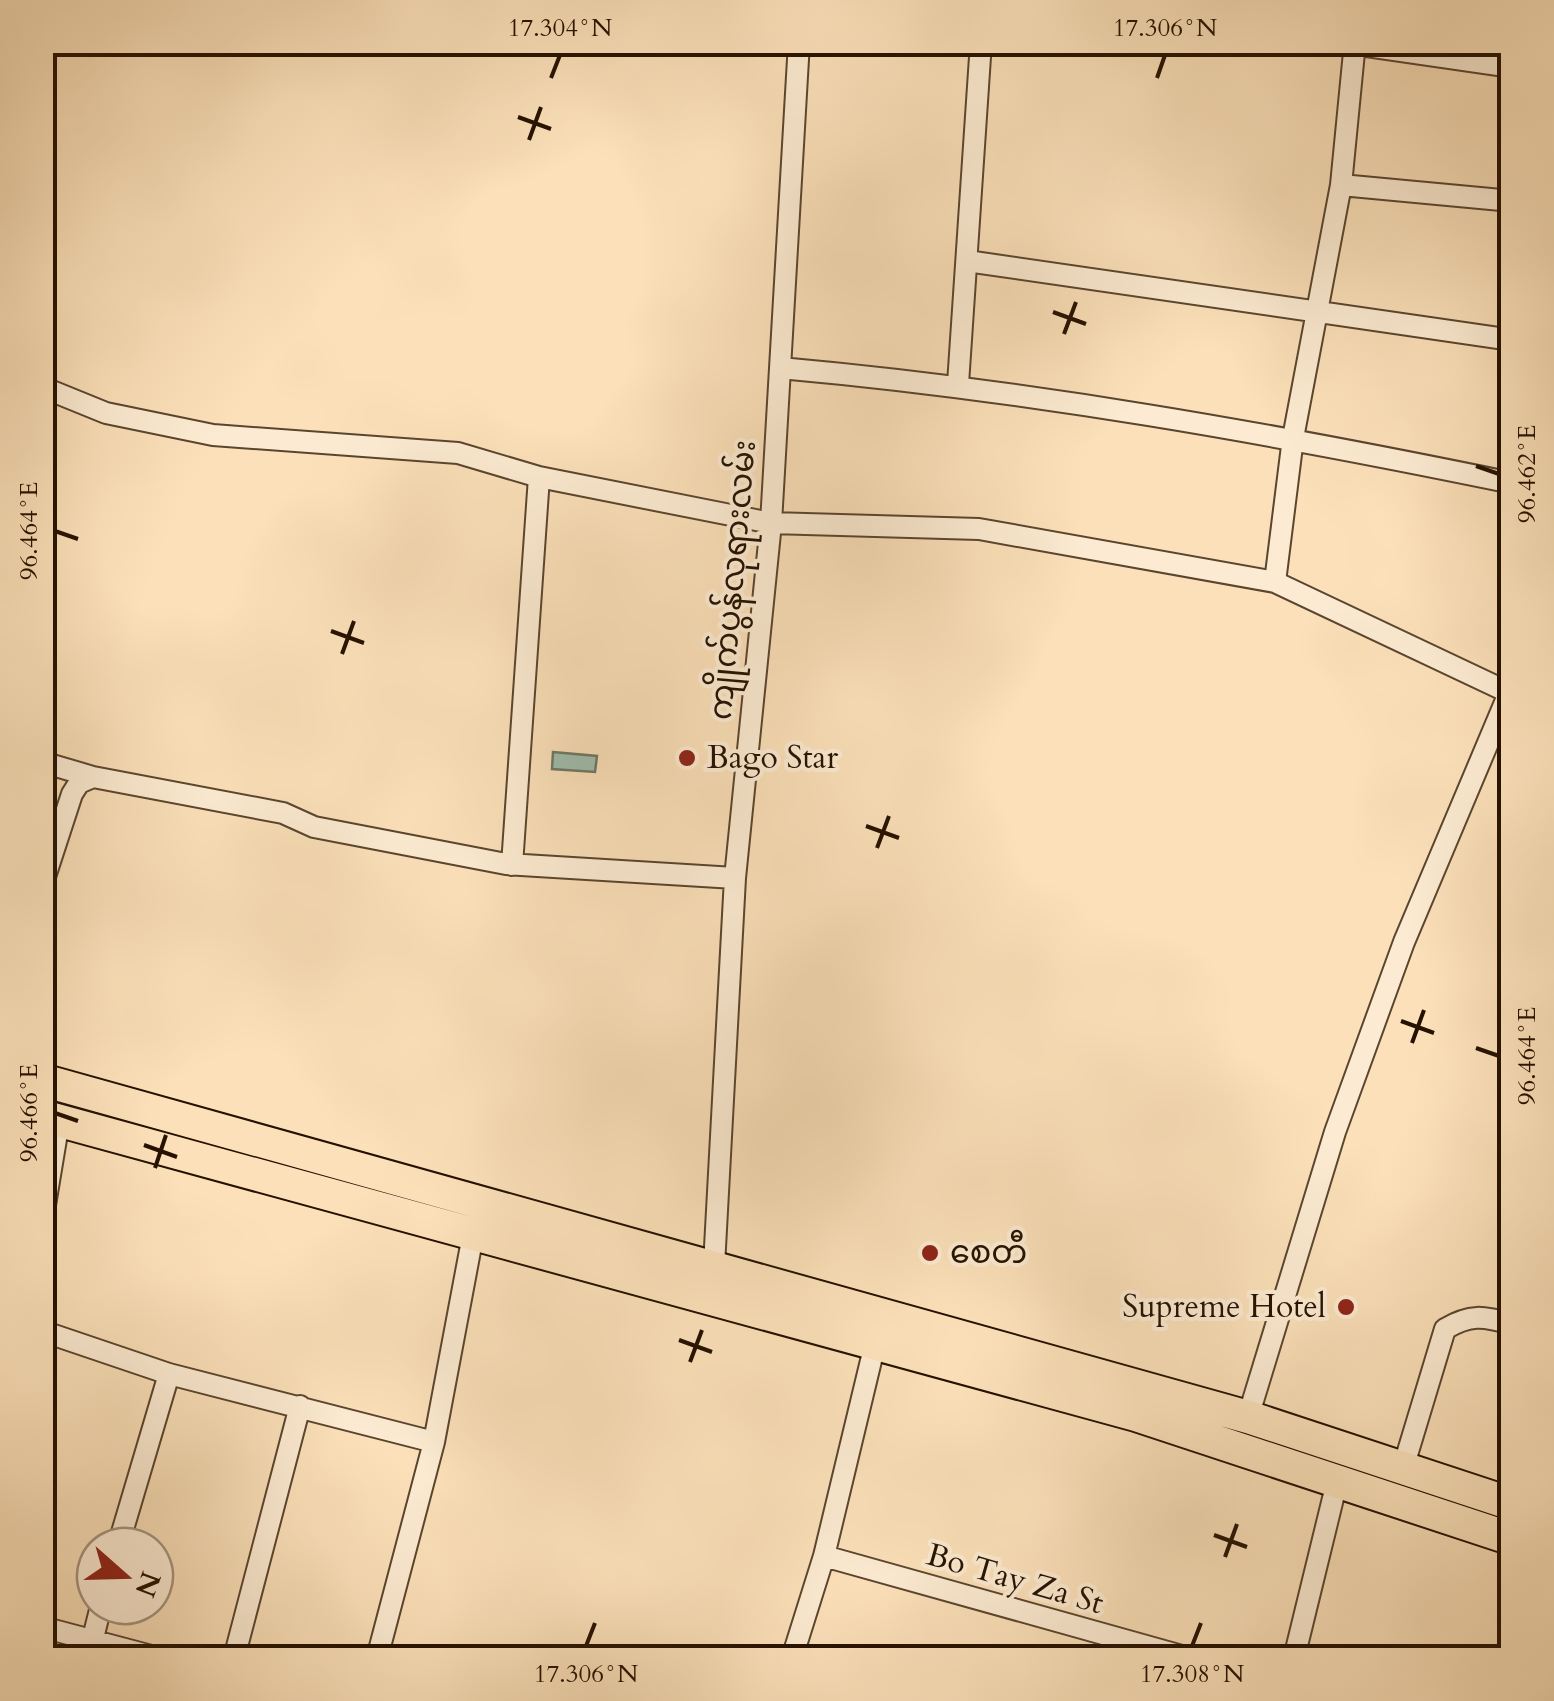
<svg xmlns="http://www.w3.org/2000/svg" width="1554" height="1701" font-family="Cardo,'Noto Sans Myanmar',serif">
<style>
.water{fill:#9fbdac;stroke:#6e7867;stroke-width:2.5}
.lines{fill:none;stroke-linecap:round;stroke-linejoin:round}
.minor-casing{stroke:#5a452e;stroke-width:24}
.trunk-casing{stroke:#251100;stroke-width:36}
.minor{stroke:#fcebd2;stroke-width:20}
.trunk{stroke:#fbe0b9;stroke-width:32}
.ticks{fill:none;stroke:#251100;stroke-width:4}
.poi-dot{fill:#8f2418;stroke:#fcebd2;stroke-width:4}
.labels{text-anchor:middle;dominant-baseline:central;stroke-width:8;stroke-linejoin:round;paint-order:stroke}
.street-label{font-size:32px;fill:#251100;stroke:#fcebd2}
.poi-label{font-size:32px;fill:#251100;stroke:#fcebd2;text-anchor:start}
.neatline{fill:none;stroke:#251100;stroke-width:4}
.ticks-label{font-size:25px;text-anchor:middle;fill:#251100}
</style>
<rect width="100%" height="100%" fill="#fbe0b9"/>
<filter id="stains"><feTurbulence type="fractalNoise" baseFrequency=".002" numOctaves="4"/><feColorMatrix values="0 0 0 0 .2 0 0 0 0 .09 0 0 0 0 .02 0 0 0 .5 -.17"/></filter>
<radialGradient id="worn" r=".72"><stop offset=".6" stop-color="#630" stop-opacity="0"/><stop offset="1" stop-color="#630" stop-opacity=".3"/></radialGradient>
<path class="water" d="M553,752l44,4 -2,16 -43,-3z"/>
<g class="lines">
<defs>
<path id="minor" d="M1339,42l173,25
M1341,185l171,16
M967,261l545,79
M780,368c247,22 489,65 732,115
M958,384l23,-342
M42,387l64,26 107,22 245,18 81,24 232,46 208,6 296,53 237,112
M1275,582l18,-144 48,-253 14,-143
M42,762l51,15
M512,865l27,-388
M42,886l30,-92 7,-11 14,-6 190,36 31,14 192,37 229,14
M42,1223l17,-102
M710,1273l4,-7 21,-388 36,-355 28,-481
M42,1331l127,43 265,68
M1248,1417l87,-285 69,-190 108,-256
M1403,1468l42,-139c25,-15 38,-13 67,-5
M118,1546l51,-172
M824,1556l365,102
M42,1627l117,31
M88,1658l13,-52
M234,1658l66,-252
M377,1658l57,-216 39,-207
M792,1658l32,-102 51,-212
M1294,1658l43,-176"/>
<path id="trunk" d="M42,1080l1206,337 264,87
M42,1116l1094,299 376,124"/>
</defs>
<use href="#minor" class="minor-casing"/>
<use href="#trunk" class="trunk-casing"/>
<use href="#minor" class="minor"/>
<use href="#trunk" class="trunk"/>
</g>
<path class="ticks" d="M551,78l9,-23M1157,78l8,-23M518,117l33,12M529,140l12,-33M1053,312l33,12M1064,334l12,-32M1476,466l23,8M55,531l23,8M331,631l33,12M342,654l12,-33M866,826l33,12M877,848l12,-32M1401,1021l33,12M1412,1043l12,-33M1476,1048l23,8M55,1113l23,8M144,1145l33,12M155,1168l11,-33M679,1340l33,12M690,1362l12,-32M1214,1535l33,12M1225,1557l12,-33M586,1646l9,-23M1192,1646l9,-23"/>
<g class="poi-dot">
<circle cx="687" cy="758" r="10"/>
<circle cx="930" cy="1253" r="10"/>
<circle cx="1346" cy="1307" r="10"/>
</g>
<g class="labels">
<g class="street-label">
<text transform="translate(733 580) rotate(-85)">ကျိုက်ပွန်လုရားလမ်း</text>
<text transform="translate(1015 1579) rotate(16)">Bo Tay Za St</text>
</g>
<g class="poi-label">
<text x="707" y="758">Bago Star</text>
<text x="950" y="1253">စေတီ</text>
<text x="1326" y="1307" text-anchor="end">Supreme Hotel</text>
</g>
</g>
<rect width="1554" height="1701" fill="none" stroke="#fbe0b9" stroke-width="110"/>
<g transform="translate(125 1576) rotate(110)"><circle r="48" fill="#fcebd2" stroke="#a6947e" stroke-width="2.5"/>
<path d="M0-8L18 38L0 25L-18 38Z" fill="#8f2418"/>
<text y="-15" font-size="28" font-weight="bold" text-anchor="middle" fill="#251100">N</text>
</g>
<rect x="55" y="55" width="1444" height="1591" class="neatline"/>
<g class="ticks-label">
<text x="560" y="36">17.304°N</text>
<text x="1165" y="36">17.306°N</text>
<text transform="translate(1526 474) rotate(-90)" y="9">96.462°E</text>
<text transform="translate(28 531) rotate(-90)" y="9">96.464°E</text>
<text transform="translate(1526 1056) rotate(-90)" y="9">96.464°E</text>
<text transform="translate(28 1113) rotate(-90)" y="9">96.466°E</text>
<text x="586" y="1682">17.306°N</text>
<text x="1192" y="1682">17.308°N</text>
</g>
<rect width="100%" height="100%" filter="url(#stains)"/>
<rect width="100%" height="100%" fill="url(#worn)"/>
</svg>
